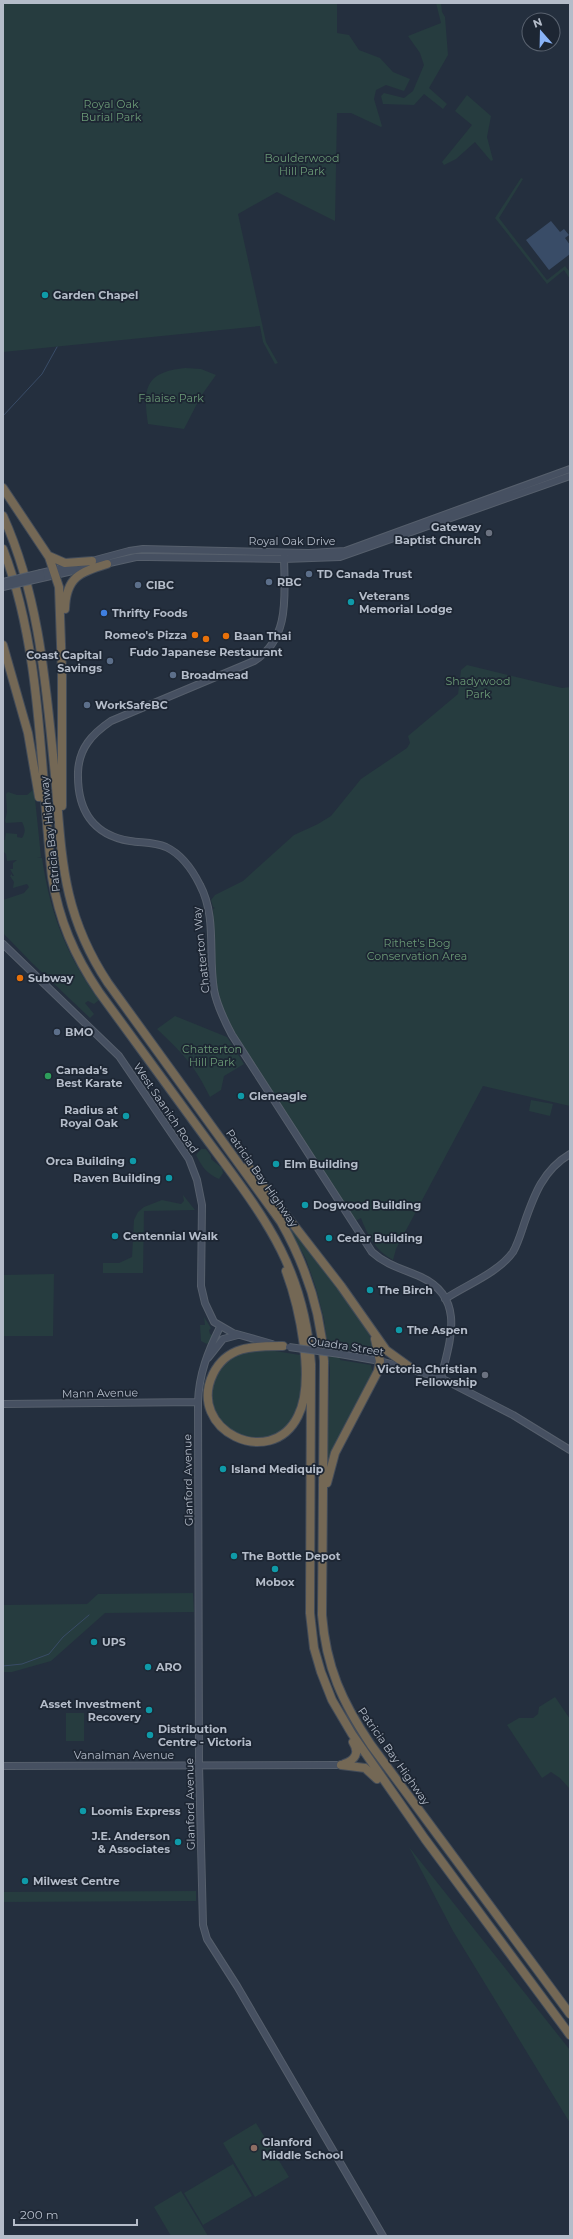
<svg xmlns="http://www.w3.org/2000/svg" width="573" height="2239" font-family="Montserrat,sans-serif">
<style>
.green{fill:#263c3f}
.water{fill:#394c67}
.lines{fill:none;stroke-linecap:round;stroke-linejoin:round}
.stream{stroke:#394c67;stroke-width:1}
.secondary-casing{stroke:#565f6c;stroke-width:8}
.highway-casing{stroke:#434c59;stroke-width:10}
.secondary{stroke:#465061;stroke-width:6}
.highway{stroke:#746855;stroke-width:8}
.secondary-bridge-casing{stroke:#565f6c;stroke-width:8;stroke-linecap:butt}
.secondary-bridge{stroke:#465061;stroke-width:6}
.culture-dot{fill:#0f9aa8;stroke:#1d2633;stroke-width:1.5}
.worship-dot{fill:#6b7280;stroke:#1d2633;stroke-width:1.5}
.service-dot{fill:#5c6f8a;stroke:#1d2633;stroke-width:1.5}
.shop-dot{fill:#3f7fe0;stroke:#1d2633;stroke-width:1.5}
.food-dot{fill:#e8710a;stroke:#1d2633;stroke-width:1.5}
.leisure-dot{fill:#2e9e5b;stroke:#1d2633;stroke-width:1.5}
.education-dot{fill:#8d6e63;stroke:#1d2633;stroke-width:1.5}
.labels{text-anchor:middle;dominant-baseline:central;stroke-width:3.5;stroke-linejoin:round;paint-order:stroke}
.park-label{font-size:11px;fill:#6b9a76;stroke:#1d2633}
.poi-label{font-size:11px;font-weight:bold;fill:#b4bcc9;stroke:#1d2633;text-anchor:start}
.street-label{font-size:11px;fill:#b4bcc9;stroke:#1d2633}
</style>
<rect width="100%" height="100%" fill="#242f3e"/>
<path class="green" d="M3,3h334v30l12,2 10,15 21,8 13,14 17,7 -6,12 -18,-6 -10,5 -2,9 8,27 -1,1 -30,-14h-14l-2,108 -58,-29 -39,22 28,128 12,21 -3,1 -12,-22 -3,-16 -257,26z
M436,3h5l1,9 3,5 3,38 -19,33 18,16 -4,5 -19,-15 -10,11 -31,-1 -2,-8 3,-3 20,5 9,-7 11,-26 -4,-12 -12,-17 33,-13z
M467,95l24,21 -4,21 6,23 -2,1 -16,-19 -19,17 -12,6 -2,-3 30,-37 -17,-14z
M521,178l2,1 -24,39 48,62 18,-14 5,6v7l-6,-9 -17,14 -52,-66z
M185,368l16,1 15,6 -15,21 -17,33 -36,-5c-5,-34 -4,-52 37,-56z
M467,665l95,23 8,-1v419l-87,-20 -87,163 -3,11c-16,-8 -26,-25 -32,-42l-6,3 -121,-189 -12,-24 -6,-25 -3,-74 2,-1 -2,-1 -2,-7 4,-5 28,-14 51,-46 24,-11 13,-8 30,-37 46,-31 3,-5 -2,-7 50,-42 3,-24z
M34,789l7,68h-4l5,1c8,55 24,97 57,142l-5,4 -6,-3 -3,2 9,11 -4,4 -58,-55 -29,-30v-33l21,-7 5,-6 -2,-3 -14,4 1,-6 -4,-6 2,-2v2h2l-4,-7h3v-6l4,-3 -10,1 -1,-7 -3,-3v-11h2l1,-7 11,1v3l5,1c4,-6 3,-10 0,-16l-16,1 -1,-2 2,-9 -1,-18 2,-2 9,3h10z
M175,1016l52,21 17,27 -20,12 -3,14 -11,7c-16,-33 -27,-43 -53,-68z
M531,1100l22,4 -3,12 -21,-5z
M201,1149h5l5,7v3l11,9 1,5 -4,6c-12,-5 -17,-12 -23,-24z
M183,1195l12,15 -51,1 -1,62h-40v-10h16l13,-6 2,-37 4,-8 6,-5 18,-7 19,4 3,-3z
M284,1219c25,32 81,93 91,131l-3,2 -33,-3 1,11 31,5 2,9 -46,92 3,-96 -6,-51 -8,-31 -10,-29z
M54,1274l-1,62h-50v-61z
M204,1317l7,11 -2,2 1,4 2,1 -2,7 -3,2 -6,-3 -1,-16h5z
M263,1349l37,6c2,15 5,36 0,51 -10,28 -41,40 -67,28 -4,-2 -7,-8 -10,-11 -16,-18 -15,-42 1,-60 10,-11 25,-12 39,-14z
M193,1593l1,19 -89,1 -54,48 -39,11h-9v-67l84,-1 11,-10z
M555,1697l15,22 -1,69 -9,-10 -9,-6 -9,6 -35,-53 12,-7h14l5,-4 1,-7z
M66,1713h18v28h-18z
M409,1847l161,203v73l-117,-192z
M196,1891v10l-193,1v-10z
M256,2123l33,54 -34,20 -32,-54z
M233,2164l19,32 -49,29 -19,-32z
M181,2191l27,45h-37l-17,-29z"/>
<path class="water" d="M551,221l9,11 4,-3 5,6 -4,3 5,7v9l-21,16 -23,-30z"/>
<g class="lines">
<path class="stream" d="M3,416l39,-42 15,-27
M3,1666l19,-2 27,-10 14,-17 26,-22"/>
<defs>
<path id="secondary" d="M284,553c0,38 8,85 -30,108l-143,60c-19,13 -32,27 -33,51 -1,37 14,63 52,69 12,2 24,1 36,6 15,7 27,24 34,38 17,32 8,70 14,105 3,16 10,30 18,45l140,217c14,13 31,17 49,25 45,21 29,64 20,101
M88,562l41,-11 14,-2 166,4 36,-2 225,-82
M105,564l31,-7h12l136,2 56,-2 230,-81
M41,573l34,-8
M42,578l48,-11
M3,944l116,112 70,103 8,21 5,25 -1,81 4,17 9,19 19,11 39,11
M445,1299c21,-14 53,-26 68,-47 5,-9 8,-19 11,-28 10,-29 19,-54 46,-70
M220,1327c-12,24 -21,47 -22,75l1,363 4,160 4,14 30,47 146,250
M340,1354l40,7 61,17 72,37 57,35
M208,1358l15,-19 15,-4
M3,1404l195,-2
M3,1766l338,-1"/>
<path id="highway" d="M3,488l46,69 10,30 3,86v133
M3,516c37,82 43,171 52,259 7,81 6,137 53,208l173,239c25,44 40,89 43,139l-2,254c4,52 20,87 49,130l199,269
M3,549c39,100 37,222 49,328 7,43 22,78 47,115 34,47 69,94 103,141 58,79 102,129 109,231l-1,249 4,35 7,24 11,28 20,34 73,105 145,196
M49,556l16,7 27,-2
M65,609c1,-32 15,-37 42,-45
M3,645l25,88 11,64
M248,1166l93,120 45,64 25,18
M283,1346c-28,0 -56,-1 -70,28 -27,56 58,97 85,42 18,-35 1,-110 -12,-145
M327,1483l8,-30 43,-82 2,-10 -5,-22
M344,1764c11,-4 16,-11 9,-22
M341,1765l24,3 12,11"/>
</defs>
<use href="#secondary" class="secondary-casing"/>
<use href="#highway" class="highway-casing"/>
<use href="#secondary" class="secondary"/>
<use href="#highway" class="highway"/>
<defs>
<path id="secondary-bridge" d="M3,582l38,-9
M3,587l39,-9
M289,1347l51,7"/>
</defs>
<use href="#secondary-bridge" class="secondary-bridge-casing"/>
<use href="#secondary-bridge" class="secondary-bridge"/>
</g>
<g class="culture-dot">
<circle cx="45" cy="295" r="4"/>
<circle cx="351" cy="602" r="4"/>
<circle cx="241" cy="1096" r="4"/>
<circle cx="126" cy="1116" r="4"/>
<circle cx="133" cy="1161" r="4"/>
<circle cx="276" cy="1164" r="4"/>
<circle cx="169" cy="1178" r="4"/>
<circle cx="305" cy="1205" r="4"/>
<circle cx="115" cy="1236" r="4"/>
<circle cx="329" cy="1238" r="4"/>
<circle cx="370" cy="1290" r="4"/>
<circle cx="399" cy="1330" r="4"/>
<circle cx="223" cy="1469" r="4"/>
<circle cx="234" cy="1556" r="4"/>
<circle cx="275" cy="1569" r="4"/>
<circle cx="94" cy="1642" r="4"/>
<circle cx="148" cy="1667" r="4"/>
<circle cx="149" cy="1710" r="4"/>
<circle cx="150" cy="1735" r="4"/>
<circle cx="83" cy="1811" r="4"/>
<circle cx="178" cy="1842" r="4"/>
<circle cx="25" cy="1881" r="4"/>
</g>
<g class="worship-dot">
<circle cx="489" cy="533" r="4"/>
<circle cx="485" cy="1375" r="4"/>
</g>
<g class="service-dot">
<circle cx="309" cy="574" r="4"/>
<circle cx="269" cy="582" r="4"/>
<circle cx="138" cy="585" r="4"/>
<circle cx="110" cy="661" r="4"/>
<circle cx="173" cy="675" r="4"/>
<circle cx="87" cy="705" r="4"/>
<circle cx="57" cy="1032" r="4"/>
</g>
<circle class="shop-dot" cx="104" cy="613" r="4"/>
<g class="food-dot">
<circle cx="195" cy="635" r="4"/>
<circle cx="226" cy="636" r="4"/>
<circle cx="206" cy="639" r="4"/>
<circle cx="20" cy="978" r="4"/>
</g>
<circle class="leisure-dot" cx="48" cy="1076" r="4"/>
<circle class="education-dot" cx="254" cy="2148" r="4"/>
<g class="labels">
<g class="park-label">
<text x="111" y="104">Royal Oak<tspan x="111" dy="13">Burial Park</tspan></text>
<text x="302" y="158">Boulderwood<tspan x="302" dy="13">Hill Park</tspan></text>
<text x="171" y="398">Falaise Park</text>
<text x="478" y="681">Shadywood<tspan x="478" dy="13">Park</tspan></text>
<text x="417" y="943">Rithet's Bog<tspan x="417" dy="13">Conservation Area</tspan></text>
<text x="212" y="1049">Chatterton<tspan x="212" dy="13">Hill Park</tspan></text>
</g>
<g class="poi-label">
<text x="53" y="295">Garden Chapel</text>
<text x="481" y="527" text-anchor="end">Gateway<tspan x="481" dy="13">Baptist Church</tspan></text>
<text x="317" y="574">TD Canada Trust</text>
<text x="277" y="582">RBC</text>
<text x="146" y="585">CIBC</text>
<text x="359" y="596">Veterans<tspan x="359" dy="13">Memorial Lodge</tspan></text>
<text x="112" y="613">Thrifty Foods</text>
<text x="187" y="635" text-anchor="end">Romeo's Pizza</text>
<text x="234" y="636">Baan Thai</text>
<text x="206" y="652" text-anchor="middle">Fudo Japanese Restaurant</text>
<text x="102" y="655" text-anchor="end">Coast Capital<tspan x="102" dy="13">Savings</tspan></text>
<text x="181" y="675">Broadmead</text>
<text x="95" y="705">WorkSafeBC</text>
<text x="28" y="978">Subway</text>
<text x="65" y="1032">BMO</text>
<text x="56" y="1070">Canada's<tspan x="56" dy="13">Best Karate</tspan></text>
<text x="249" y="1096">Gleneagle</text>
<text x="118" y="1110" text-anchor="end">Radius at<tspan x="118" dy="13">Royal Oak</tspan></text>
<text x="125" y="1161" text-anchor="end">Orca Building</text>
<text x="284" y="1164">Elm Building</text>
<text x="161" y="1178" text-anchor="end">Raven Building</text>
<text x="313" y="1205">Dogwood Building</text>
<text x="123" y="1236">Centennial Walk</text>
<text x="337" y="1238">Cedar Building</text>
<text x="378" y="1290">The Birch</text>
<text x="407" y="1330">The Aspen</text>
<text x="477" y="1369" text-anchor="end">Victoria Christian<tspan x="477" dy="13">Fellowship</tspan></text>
<text x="231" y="1469">Island Mediquip</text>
<text x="242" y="1556">The Bottle Depot</text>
<text x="275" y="1582" text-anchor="middle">Mobox</text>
<text x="102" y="1642">UPS</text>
<text x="156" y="1667">ARO</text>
<text x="141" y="1704" text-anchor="end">Asset Investment<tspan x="141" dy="13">Recovery</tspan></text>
<text x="158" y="1729">Distribution<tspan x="158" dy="13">Centre - Victoria</tspan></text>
<text x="91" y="1811">Loomis Express</text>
<text x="170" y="1836" text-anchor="end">J.E. Anderson<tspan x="170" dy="13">&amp; Associates</tspan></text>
<text x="33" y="1881">Milwest Centre</text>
<text x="262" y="2142">Glanford<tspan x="262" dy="13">Middle School</tspan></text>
</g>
<g class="street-label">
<text x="292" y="541">Royal Oak Drive</text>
<text transform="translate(50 834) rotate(-96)">Patricia Bay Highway</text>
<text transform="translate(201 950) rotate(-96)">Chatterton Way</text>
<text transform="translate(166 1108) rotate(56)">West Saanich Road</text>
<text transform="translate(262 1178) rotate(55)">Patricia Bay Highway</text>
<text transform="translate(346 1346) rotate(9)">Quadra Street</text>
<text transform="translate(100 1393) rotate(-1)">Mann Avenue</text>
<text transform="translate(188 1480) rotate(-91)">Glanford Avenue</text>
<text x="124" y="1755">Vanalman Avenue</text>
<text transform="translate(394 1756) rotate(55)">Patricia Bay Highway</text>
<text transform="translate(190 1804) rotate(-91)">Glanford Avenue</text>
</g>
</g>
<rect width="573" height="2239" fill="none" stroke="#b4bcc9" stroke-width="8"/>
<g transform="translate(541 32) rotate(340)"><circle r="19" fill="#1d2633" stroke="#59626f"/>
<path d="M0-3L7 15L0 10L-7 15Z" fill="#8ab4f8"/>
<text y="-6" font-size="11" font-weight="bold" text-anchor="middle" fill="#b4bcc9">N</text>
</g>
<path d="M14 2219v6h123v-6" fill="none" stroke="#b4bcc9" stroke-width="2"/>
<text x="20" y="2219" font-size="12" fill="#b4bcc9" stroke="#1d2633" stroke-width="3" paint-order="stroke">200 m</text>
</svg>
